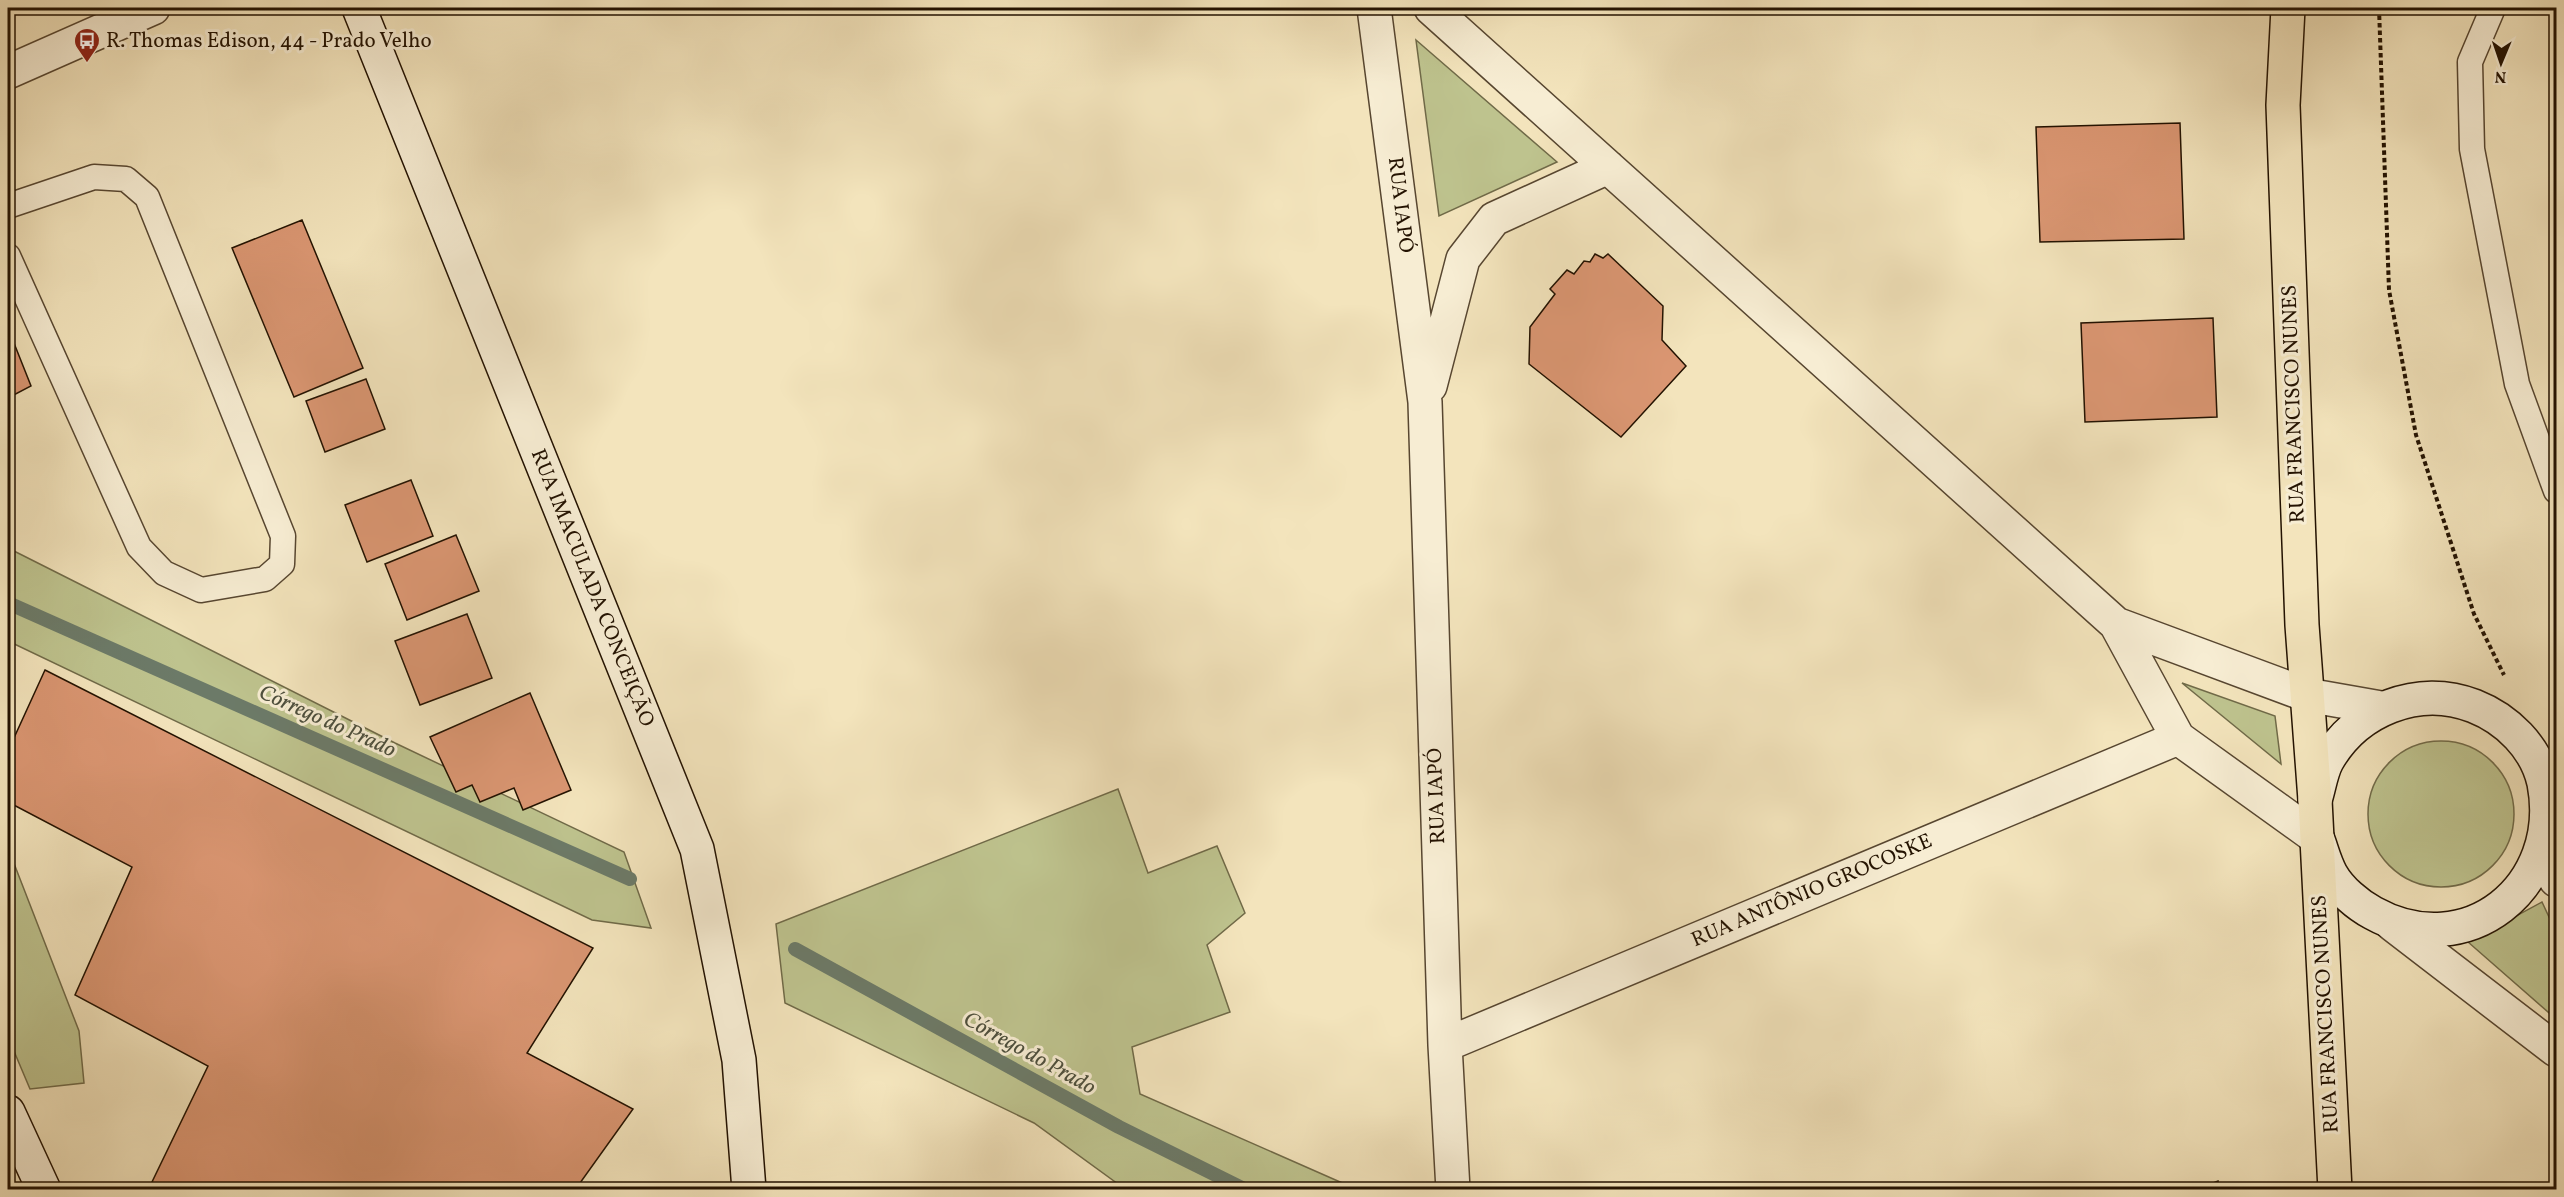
<svg xmlns="http://www.w3.org/2000/svg" width="2564" height="1197" font-family="Vollkorn,serif">
<style>
.green{fill:#bec38e;stroke:#706a48;stroke-width:1.5}
.lines{fill:none;stroke-linecap:round;stroke-linejoin:round}
.stream{stroke:#6c7a68;stroke-width:14}
.building{fill:#da9672;stroke:#231201;stroke-width:1.5}
.service-casing{stroke:#574630;stroke-width:27}
.minor-casing{stroke:#574630;stroke-width:36}
.tertiary-casing{stroke:#574630;stroke-width:36}
.secondary-casing{stroke:#231201;stroke-width:36}
.primary-casing{stroke:#231201;stroke-width:36}
.path{stroke:#231201;stroke-width:4;stroke-dasharray:4.5 3;stroke-linecap:butt}
.service{stroke:#f7edd3;stroke-width:24}
.minor{stroke:#f7edd3;stroke-width:33}
.tertiary{stroke:#f7edd3;stroke-width:33}
.secondary{stroke:#f7edd3;stroke-width:33}
.primary{stroke:#f3e4bc;stroke-width:33}
.labels{text-anchor:middle;dominant-baseline:central;stroke-width:6;stroke-linejoin:round;paint-order:stroke}
.poi-label{font-size:21px;fill:#231201;stroke:#f7edd3;text-anchor:start}
.street-label{font-size:21px;fill:#231201;stroke:#f7edd3}
.water-label{font-size:22px;font-style:italic;fill:#4d4f3d;stroke:#f7edd3}
</style>
<rect width="100%" height="100%" fill="#f3e4bc"/>
<filter id="stains"><feTurbulence type="fractalNoise" baseFrequency=".00333" numOctaves="4"/><feColorMatrix values="0 0 0 0 .2 0 0 0 0 .09 0 0 0 0 .02 0 0 0 .5 -.17"/></filter>
<radialGradient id="worn" r=".72"><stop offset=".6" stop-color="#630" stop-opacity="0"/><stop offset="1" stop-color="#630" stop-opacity=".3"/></radialGradient>
<path class="green" d="M1416,40l141,122 -118,54z
M8,548l387,195 229,109 27,76 -59,-8 -584,-279z
M2182,683l93,33 6,48z
M2368 814a73 73 0 1 1 146 0a73 73 0 1 1-146 0Z
M1118,789l30,84 69,-27 28,67 -38,32 23,67 -98,35 8,47 216,95h-231l-91,-66 -249,-120 -9,-79z
M8,848l71,183 5,52 -54,6 -22,-52z
M2542,902l14,30v87l-88,-77z"/>
<g class="lines">
<path class="stream" d="M8,603l622,276
M795,949l324,178 127,63"/>
</g>
<path class="building" d="M2180,123l4,116 -144,3 -4,-115z
M302,220l61,148 -69,29 -62,-149z
M1595,254l8,4 5,-4 55,52 -1,34 24,26 -65,71 -92,-73 1,-37 25,-33 -5,-5 17,-19 7,4 10,-13 6,1z
M2213,318l4,99 -132,5 -4,-99z
M8,328l23,58 -23,12z
M366,379l19,50 -60,23 -19,-51z
M411,480l22,56 -66,26 -22,-57z
M456,535l23,56 -72,29 -22,-56z
M467,614l25,64 -72,27 -25,-64z
M45,670l548,278 -66,105 106,56 -58,81h-409l-14,-8 56,-116 -133,-71 57,-128 -124,-65v-51z
M530,693l41,97 -48,20 -9,-22 -34,14 -8,-17 -16,7 -26,-55z
M2218,1181l1,9h-24z"/>
<g class="lines">
<defs>
<path id="service" d="M2493,8l-23,54 2,87 45,235 39,107
M8,206l86,-29 32,2 21,18 136,339 -1,28 -17,15 -64,11 -37,-17 -25,-26 -131,-291"/>
<path id="minor" d="M1374,8l51,394 20,643 8,145
M1431,8l685,616 62,114 139,100
M8,72l145,-64
M1430,386l33,-127 31,-40 114,-52
M2116,624l191,71 74,13
M1445,1045l733,-307"/>
<path id="tertiary" d="M2545,845l11,35
M2392,924l164,126"/>
<path id="secondary" d="M359,8l338,841 42,211 10,130
M2315,800c4,-12 6,-28 12,-39 29,-51 91,-77 147,-55 33,13 62,41 70,77 20,104 -77,182 -171,130 -15,-8 -33,-23 -42,-39 -6,-11 -9,-23 -13,-34
M8,1112l36,78"/>
<path id="primary" d="M2288,8l-5,97 19,520 13,175 20,390"/>
</defs>
<use href="#service" class="service-casing"/>
<use href="#minor" class="minor-casing"/>
<use href="#tertiary" class="tertiary-casing"/>
<use href="#secondary" class="secondary-casing"/>
<use href="#primary" class="primary-casing"/>
<path class="path" d="M2379,8l10,282 27,145 58,179 30,61"/>
<use href="#service" class="service"/>
<use href="#minor" class="minor"/>
<use href="#tertiary" class="tertiary"/>
<use href="#secondary" class="secondary"/>
<use href="#primary" class="primary"/>
</g>
<defs>
<symbol id="bus-pin" viewBox="-11 -11 22 30"><path d="M0 17L-7.5 6A9.5 9.5 0 1 1 7.5 6Z" fill="#8f2418" stroke="#f7edd3"/><path d="M-5-6H5V4H4V6H2V4H-2V6H-4V4H-5ZM-3.5-4V0h7V-4ZM-3.5 1.2v1.5H-2V1.2ZM2 1.2v1.5H3.5V1.2Z" fill="#fff"/></symbol>
</defs>
<g fill-rule="evenodd">
<use href="#bus-pin" x="72" y="26" width="30" height="40"/>
</g>
<g class="labels">
<g class="poi-label">
<text x="106" y="41">R. Thomas Edison, 44 - Prado Velho</text>
</g>
<g class="street-label">
<text transform="translate(1400 205) rotate(83)">RUA IAPÓ</text>
<text transform="translate(2294 404) rotate(-92)">RUA FRANCISCO NUNES</text>
<text transform="translate(592 588) rotate(68)">RUA IMACULADA CONCEIÇÃO</text>
<text transform="translate(1437 796) rotate(-92)">RUA IAPÓ</text>
<text transform="translate(1812 891) rotate(-23)">RUA ANTÔNIO GROCOSKE</text>
<text transform="translate(2326 1014) rotate(-93)">RUA FRANCISCO NUNES</text>
</g>
<g class="water-label">
<text transform="translate(327 722) rotate(24)">Córrego do Prado</text>
<text transform="translate(1029 1054) rotate(29)">Córrego do Prado</text>
</g>
</g>
<rect width="2564" height="1197" fill="none" stroke="#f3e4bc" stroke-width="30"/>
<rect x="9" y="9" width="2546" height="1179" fill="none" stroke="#231201" stroke-width="3"/>
<rect x="15" y="15" width="2534" height="1167" fill="none" stroke="#231201" stroke-width="1.5"/>
<g transform="translate(2501 63) rotate(182)" stroke="#f7edd3" stroke-width="4.5" paint-order="stroke">
<path d="M0-4.5L10 22L0 15L-10 22Z" fill="#231201"/>
<text y="-9" font-size="16" font-weight="bold" text-anchor="middle" fill="#231201">N</text>
</g>
<rect width="100%" height="100%" filter="url(#stains)"/>
<rect width="100%" height="100%" fill="url(#worn)"/>
</svg>
